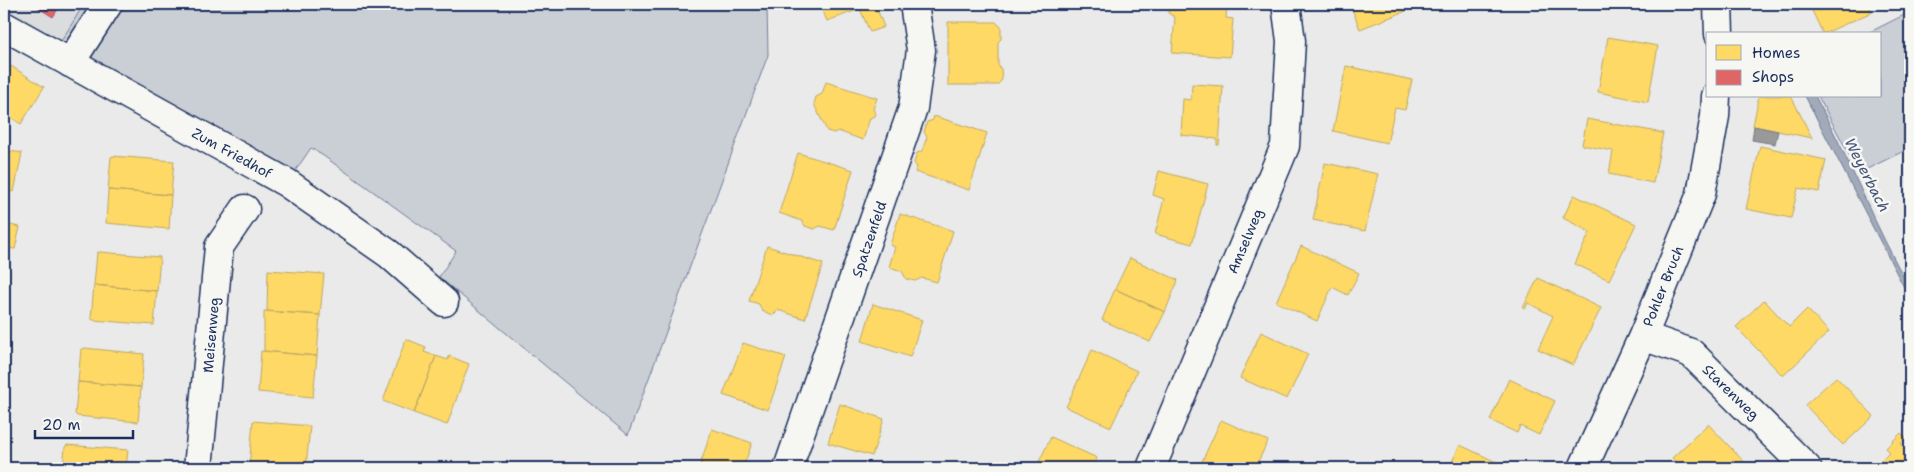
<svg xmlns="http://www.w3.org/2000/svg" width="1914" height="472" font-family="'Shantell Sans',sans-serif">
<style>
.built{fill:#dadcde}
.green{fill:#caced5;stroke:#727e9a}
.water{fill:#a2aaba;stroke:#6c7995}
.homes{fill:#ffd966;stroke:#bba664}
.shops{fill:#e06666;stroke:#a55664}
.industry{fill:#999;stroke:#737987}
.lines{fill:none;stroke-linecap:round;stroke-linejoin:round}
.minor-casing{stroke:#1b2f5e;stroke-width:31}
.minor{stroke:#f6f6f2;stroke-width:28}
.labels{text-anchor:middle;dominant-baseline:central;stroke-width:5;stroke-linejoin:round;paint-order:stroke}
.street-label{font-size:14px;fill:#1b2f5e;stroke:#f6f6f2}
.water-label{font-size:15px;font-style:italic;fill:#44547a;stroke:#f6f6f2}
</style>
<rect width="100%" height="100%" fill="#e9eae9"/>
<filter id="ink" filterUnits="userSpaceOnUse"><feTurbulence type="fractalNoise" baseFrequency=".02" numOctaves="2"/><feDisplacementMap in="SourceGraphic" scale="10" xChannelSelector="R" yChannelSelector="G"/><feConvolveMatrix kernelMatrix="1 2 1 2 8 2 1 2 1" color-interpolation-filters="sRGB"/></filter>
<g filter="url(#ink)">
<path class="built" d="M4,4h80l-24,39 -56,-33z"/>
<path class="green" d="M84,4h683l1,51 -140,380 -189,-158 17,-26 -131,-94 -14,-9 -18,26 -233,-131z
M1910,12v136l-51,25 -41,-77h62v-62h-14z"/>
<path class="water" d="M1805,96h10c35,63 59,130 95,192v11z"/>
<path class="homes" d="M820,4h55l9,23 -14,5 -10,-23 -33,12z
M1173,4h54l-1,14 7,1 -3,38 -58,-4 3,-36 -7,-4z
M1350,4h53l3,7 -46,18z
M1809,4h59l4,8 -49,22z
M948,22h48l5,5v12l-3,3v23l3,4 1,11 -5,5h-49z
M1608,37l50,9 -10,56 -50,-10z
M11,66l33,21 -23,37 -17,-11v-36z
M1346,66l66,14 -7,30 -10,-2 -8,35 -54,-12z
M826,82l51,16 -4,11 3,6 -6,3 -7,22 -25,-9 -4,2 -7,-2 -13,-27 2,-7 6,-3z
M1192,84l31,2 -4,59h-2v-6l-36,-4 2,-36 8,1z
M1759,96h32l21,42 -59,-12z
M934,116l53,17 -18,57 -54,-18 2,-5 -3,-4 3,-10 5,-2 5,-14 -3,-5 3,-10 6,-2z
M1587,119l76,14 -10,50 -44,-9 4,-23 -31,-6z
M1760,146l66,14 -7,32 -21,-4 -7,30 -45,-9z
M4,150l18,3 -8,39 -10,-2z
M798,153l55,17 -19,60 -14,-4 -6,3 -9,-3 -3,-5 -23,-8z
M113,156l61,5 -3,34 -63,-5 3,-33z
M1325,163l53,11 -13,57 -52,-11z
M1159,171l49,13 -16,60 -37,-10 9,-35 -11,-4z
M108,190l63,5 -2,34 -63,-6z
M1574,195l62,29 -27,56 -34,-16 15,-32 -27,-14z
M900,214l53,17 -16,51 -15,-4 -7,3 -9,-2 -4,-8 -13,-4 6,-20 -5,-2z
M4,224l16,3 -5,22 -8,-1 -3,14z
M767,246l56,18 -18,55 -27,-9 -5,5 -11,-4 -3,-7 -10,-3z
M1301,246l58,27 -11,22 -16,-8 -15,34 -41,-19z
M99,252l61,5 -3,34 -63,-6 3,-32z
M1130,258l48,22 -13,32 -50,-23z
M268,270l56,4 -4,41 -53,-4z
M1538,278l63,30 -28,57 -35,-16 15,-33 -25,-13 -3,6 -2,-1z
M94,285l63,6 -3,34 -61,-5 -2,-2z
M1115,289l50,23 -15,30 -48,-22z
M1764,300l25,27 18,-18 22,23 -46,44 -47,-49z
M873,304l49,16 -12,37 -48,-16z
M264,311l56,4 -3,41 -53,-5z
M1261,332l47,22 -21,45 -47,-21z
M406,339l20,8 -2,5 12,4 -22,57 -31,-12z
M743,343l43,14 -18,53 -45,-15z
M84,348l60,6 -3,33 -63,-5 3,-33z
M1092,350l45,21 -26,56 -45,-20z
M261,351l56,5 -4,41 -55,-5z
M436,356l12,4 1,-4 20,8 -22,61 -33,-12z
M1836,377l38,39 -31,29 -38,-40z
M1509,379l46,22 -16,34 -19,-9 -3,7 -27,-13z
M78,382l63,5 -3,35 -61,-6 -2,-2z
M840,404l44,15 -12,37 -44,-13z
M1221,420l47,21 -13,27h-56z
M253,421l57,5 -4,42h-57z
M1708,424l42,44h-68l-10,-10z
M712,429l40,14 -9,25h-44z
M1901,433l5,5 -5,6 9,9v15h-37l17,-16 -4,-4z
M1051,437l46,21 -4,10h-57z
M67,445l61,5 -2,18h-63l2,-21z
M1460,445l49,23h-60z"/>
<path class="shops" d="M32,4h29l-8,13z"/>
<path class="industry" d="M1754,126l24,5 -3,13 -23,-4z"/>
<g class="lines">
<defs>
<path id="minor" d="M1718,4l1,30
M4,26l283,157 102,71 55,48
M70,63l38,-59
M1643,336l48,17 116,115
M198,468l21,-221 26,-38
M788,468l125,-360 8,-58 -7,-46
M1151,468l134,-322 6,-105 -5,-37
M1583,468l60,-132 58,-142 14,-78 1,-20"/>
</defs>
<use href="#minor" class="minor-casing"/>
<use href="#minor" class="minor"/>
</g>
</g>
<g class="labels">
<g class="street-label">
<text transform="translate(232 153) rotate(29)">Zum Friedhof</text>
<text transform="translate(869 239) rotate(-71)">Spatzenfeld</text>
<text transform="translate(1245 241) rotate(-67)">Amselweg</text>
<text transform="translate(1663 286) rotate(-68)">Pohler Bruch</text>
<text transform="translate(211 335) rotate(-85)">Meisenweg</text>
<text transform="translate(1731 392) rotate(44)">Starenweg</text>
</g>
<g class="water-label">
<text transform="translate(1867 175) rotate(63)">Weyerbach</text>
</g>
</g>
<rect width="1914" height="472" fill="none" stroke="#f6f6f2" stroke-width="20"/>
<rect x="10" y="10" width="1894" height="452" fill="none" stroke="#1b2f5e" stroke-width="2" filter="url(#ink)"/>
<rect x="1706" y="32" width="175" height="65" fill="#f6f6f2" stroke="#9ea6b7"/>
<rect x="1716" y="45" width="25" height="15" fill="#ffd966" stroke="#9ea6b7"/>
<text x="1752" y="58" font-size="15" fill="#1b2f5e">Homes</text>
<rect x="1716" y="70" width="25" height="15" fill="#e06666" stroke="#9ea6b7"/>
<text x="1752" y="82" font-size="15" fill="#1b2f5e">Shops</text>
<path d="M35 430v8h98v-8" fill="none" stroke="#1b2f5e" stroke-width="2.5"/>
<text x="42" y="430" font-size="15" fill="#1b2f5e" stroke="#f6f6f2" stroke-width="4" paint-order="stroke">20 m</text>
</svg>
